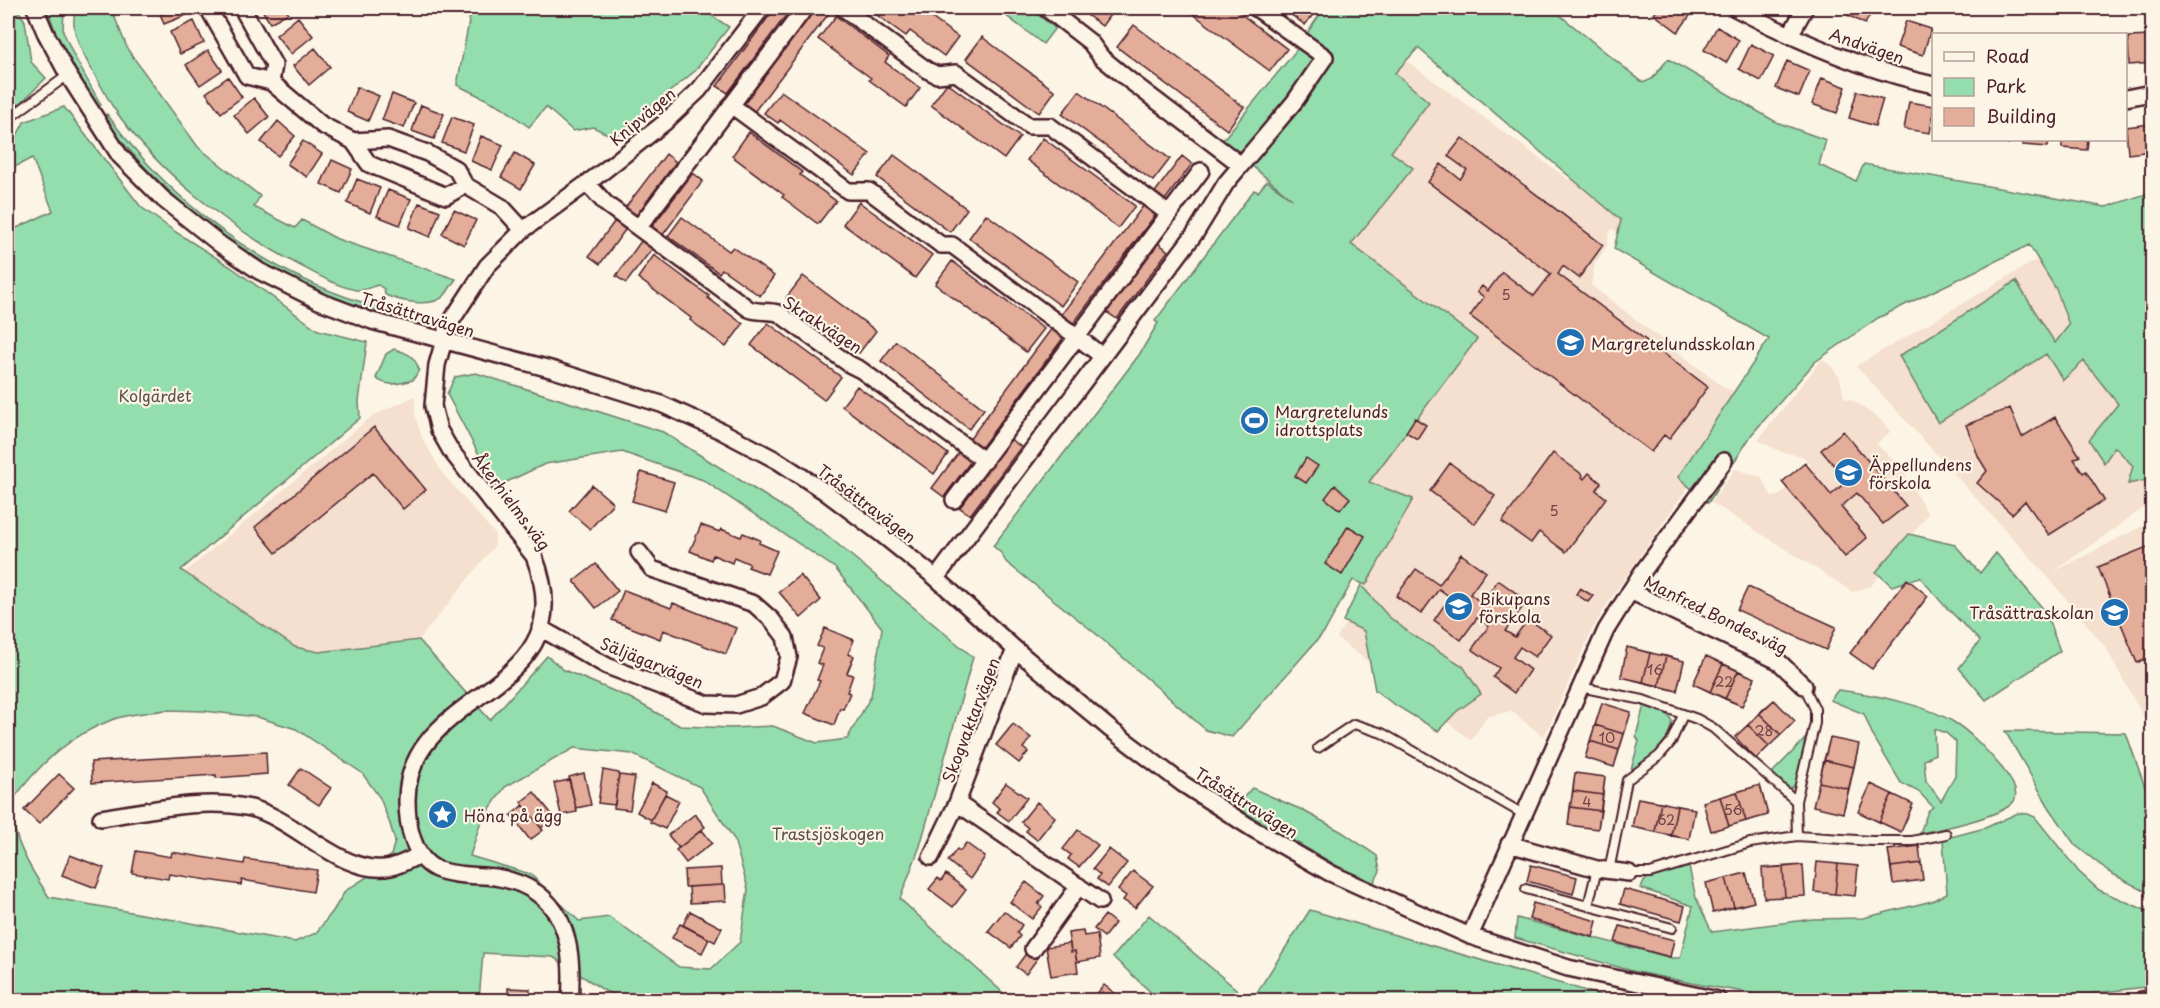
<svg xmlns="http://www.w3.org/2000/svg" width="2160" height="1008" font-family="'Playpen Sans',sans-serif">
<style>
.built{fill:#f5dfce}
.green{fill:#94deae;stroke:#6f7e6c;stroke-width:1.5;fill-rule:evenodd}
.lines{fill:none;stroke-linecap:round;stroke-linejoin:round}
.stream{stroke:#698596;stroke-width:5}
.building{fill:#e4ad99;stroke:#4a1f2b;stroke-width:1.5}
.service-casing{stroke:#4a1f2b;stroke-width:12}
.minor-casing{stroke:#4a1f2b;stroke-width:20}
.service{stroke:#fcf5e5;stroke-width:8}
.minor{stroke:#fcf5e5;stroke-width:15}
.labels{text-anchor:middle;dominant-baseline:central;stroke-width:4.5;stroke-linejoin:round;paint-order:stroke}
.number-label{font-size:14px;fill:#704246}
.street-label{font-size:16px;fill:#4a1f2b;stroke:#fcf5e5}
.poi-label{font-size:16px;fill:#4a1f2b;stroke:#fcf5e5;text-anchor:start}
.park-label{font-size:16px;fill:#5c4f4c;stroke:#fcf5e5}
</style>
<rect width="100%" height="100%" fill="#fcf5e5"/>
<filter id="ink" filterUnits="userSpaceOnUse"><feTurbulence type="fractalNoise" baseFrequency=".0167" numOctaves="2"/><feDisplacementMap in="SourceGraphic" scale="12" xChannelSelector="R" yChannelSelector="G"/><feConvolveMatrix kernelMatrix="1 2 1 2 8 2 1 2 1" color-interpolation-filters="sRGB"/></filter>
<g filter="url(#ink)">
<path class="built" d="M1404,59l165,121 5,-6 54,37 -10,21 -6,-3 -3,5 -2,12 -12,18 -4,21 135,104 14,2 14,-17 -5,-6 34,-41 -90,158 -6,3 -80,116 -15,26 -48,107 -33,-26 -24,6 -16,23 -134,-102 75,-138 -43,-18 108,-143 -219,-165z
M2045,255l107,149v98l-99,70 99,-51v204h-4l-42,-77 -58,-71 -192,-211z
M1822,359l10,8 8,11 4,20 10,3 28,20 8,11 -14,12 23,21 29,49 -57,72 -18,6 -142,-90 24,-33 26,8 11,20 8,-2 7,-7 -5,-6 23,-19 3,4 2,-2 -7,-9 -22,-4 -23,-12z
M415,396v19l7,23 21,36 52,60v11l-76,95 -100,12 -24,-5 -111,-74 188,-157z"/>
<path class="green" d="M8,8h9l8,13 6,41 15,16 -24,24 -14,10z
M47,8h17l-1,23 10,23 28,51 -6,3 -36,-67z
M77,8h34l17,42 70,97 62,49 -6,11 41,21 7,-8 35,19 119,40c-4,5 -7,11 -11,16 -13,14 -45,6 -60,0l-1,-6 -6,-4c-7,2 -15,6 -22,5 -21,-4 -41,-17 -59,-26 -67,-36 -141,-93 -184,-157 -7,-11 -13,-24 -20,-35 -10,-18 -26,-45 -16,-64z
M462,8h242l-1,2 26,17 -34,44 -81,66 -21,-10 -20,4 -27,-24 -17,20 -27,-20 -45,-22 13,-69z
M1002,8h27l26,20 -12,16 -43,-33z
M1324,8h227l90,73 4,1 7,-3 16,-20 108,63 50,18 -7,25 37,16 8,-17 242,43 46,-15v287l-24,5 5,-18 -18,-19 -11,16 -15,-23 29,-36 -34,-43 -21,19 -17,-26 -108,69 -39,-67 117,-75 39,62 14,-18 -13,-36 -27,-44 -151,73 -63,44 -63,72 -44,69 -30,-26 91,-138 -155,-90 7,-29 -203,-172 -23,25 34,29 -38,50 22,16 -62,76 126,95 -108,143 44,17 -47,86 -13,-5 -28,51 -93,106 -26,-7 -111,-97 -89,-71 -5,-9 -8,-7 146,-191 19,-32 -3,-2 99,-131 4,2 9,-11 25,18 -70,-58 72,-88z
M64,107l77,100 33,24 57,36 87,63 49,12 -8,59 1,17 -179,152 114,77 24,5 100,-12 71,80 57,-64 17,14 66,28 50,28 52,2 41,-2 44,17 30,-4 24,-43 11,-68 -47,-60 -132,-88 -81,-28 -77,12 -49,23 -49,-93 8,-17 21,-4 187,59 160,100 150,125 -53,189 -20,53 111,101h-384l-22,-9 -52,-34 -70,-4 -4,47h-471v-768l45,-21 -21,-53 -23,12c-7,-19 8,-31 15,-48zM165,710l39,1 53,6 39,12 66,44 18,25 10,26 5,17 -4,14 -24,22 -22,14 -12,20 -17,22 -21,9 -246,-45c-18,-27 -40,-62 -37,-96 27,-37 58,-66 102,-82 16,-6 35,-6 51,-9zM574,748l58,6 68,33 34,52 14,50 -8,53 -29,27 -32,-2 -70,-50 -30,4 -49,-47 -60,-18 11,-35 24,-34z
M107,114c62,86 150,154 251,187 16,5 33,7 50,11l1,7c-123,-25 -231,-103 -307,-202z
M394,349c14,4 21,7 25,21l-6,10c-13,3 -26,8 -37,-2l10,-24z
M1909,534l46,11 25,28 16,-20 49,58 15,40 -74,49 -27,-32 21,-27 -37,-37 -23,-27 -28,9 -16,-14z
M1361,585l27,31 23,18 52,32 18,28 -25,18 -18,19 -46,-28 -17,-13 -11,-59 -21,-10z
M1838,690c33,4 85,14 114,31 19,11 36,31 50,47 6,8 18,22 12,33 -9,15 -76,29 -94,32l8,-22 5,-4 -14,-15 -18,-9 -28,-47 -9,-22 -34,-14zM1934,729l12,4 10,9 -1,34 -14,25 -15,-20 -2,-21 11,-6z
M1644,705l21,6 7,10c-3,24 -22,38 -41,49l8,-29 -3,-5z
M2005,731l121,2 20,57 6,39v66l-41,-22 -36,-28 -26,-38z
M1805,739l1,4 -9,41 -8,5 -17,-16z
M1252,788l50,22 40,22 35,24 3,15 -8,15 -137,-79z
M2018,813l10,1 7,3 44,55 20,18 53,23v69l-7,5 -107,13h-220l-37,-2 -79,-13 -66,-13 -121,-34 2,-20 155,40h8l13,-52 -53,-18 6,-9 43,-12 7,31 16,34 101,-13 50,-1 69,-17 15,-8 -4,-54 42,-11z
M1310,910l307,90h-365z
M1149,915l100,85h-90l-46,-43z"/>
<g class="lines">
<path class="stream" d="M8,245l4,-7"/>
</g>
<path class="building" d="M158,8h29l2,6 -25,10z
M261,8h30l-4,2 1,3 -18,10z
M775,8h11l4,2 -62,83 -11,-7z
M816,8h17l-79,104 -10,-8z
M867,8h47l7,5 1,-2 36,26 -14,19 -34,-25 -4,5z
M1092,8h23l-13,18 -15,-11z
M1185,8h48l54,41 -17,22z
M1282,8h36l-13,17z
M1659,8h33l3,1 -17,23 -24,-18z
M1842,8h32l-9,16 -25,-13z
M836,16l53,40 -4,6 35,26 -14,19 -37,-27 2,-2 -53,-39z
M298,17l15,19 -22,18 -15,-19z
M194,21l10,22 -24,11 -10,-22z
M1906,21l25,8 -8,26 -26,-8z
M1134,25l110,82 -17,23 -110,-83z
M1717,27l22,13 -13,23 -22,-13z
M2152,36v27l-23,2 -1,-28z
M982,37l73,54 -16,22 -73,-54z
M1751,44l23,12 -13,25 -22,-12z
M315,48l15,19 -21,18 -16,-19z
M208,50l14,20 -22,15 -14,-20z
M1787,61l23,10 -11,26 -23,-9z
M228,77l14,20 -21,16 -15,-20z
M1822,78l24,9 -9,26 -25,-9z
M947,83l73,54 -16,22 -73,-54z
M357,87l22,9 -11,25 -21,-9z
M781,91l89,63 -16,21 -74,-55 -2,3 -14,-10z
M1079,91l91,68 -17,22 -91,-67z
M1857,91l26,8 -8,27 -26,-8z
M392,94l22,9 -10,25 -22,-8z
M254,98l15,19 -20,17 -15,-19z
M1909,102l25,4 -4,27 -26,-4z
M421,105l23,9 -10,25 -22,-8z
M452,117l22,8 -10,26 -22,-8z
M278,121l17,15 -17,20 -17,-14z
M2150,124l2,27 -24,3 -2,-27z
M749,132l53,40 -2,3 36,26 -18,23 -36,-27 2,-2 -52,-39z
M481,136l22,9 -11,25 -21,-9z
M1043,138l92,68 -17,22 -91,-68z
M1462,138l141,107 -24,33 -16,-12 -5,8 150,113 -39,52 -5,-4 -13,17 -181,-136 14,-19 -7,-5 5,-6 6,5 14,-19 32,24 17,-22 -123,-92 13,-18 19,15 7,-9 -19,-14z
M1982,140h27l-1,4 -26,-3z
M2023,140h26l-1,7 -25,-2z
M2062,140h26l-1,10 -25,-2z
M303,141l19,13 -15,23 -20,-13z
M515,153l20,12 -14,24 -20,-12z
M666,154l10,8 -40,54 -11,-8z
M894,155l73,54 -17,23 -73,-55z
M1182,156l10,8 -27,36 -10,-8z
M332,160l20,9 -11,24 -20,-9z
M693,173l10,8 -41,55 -11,-8z
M357,179l23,9 -10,25 -23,-10z
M388,190l23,9 -11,26 -23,-9z
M859,202l73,53 -17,23 -72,-54z
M419,203l21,8 -10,26 -21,-9z
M1144,205l12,9 -83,110 -12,-9z
M454,210l22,10 -12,25 -22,-11z
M986,214l92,68 -17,24 -92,-68z
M682,217l47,34 4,-4 41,29 -14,20 -38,-27 -3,4 -51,-37z
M617,218l11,8 -28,38 -11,-8z
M644,237l11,8 -29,38 -10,-7z
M1157,242l11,9 -51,68 -12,-8z
M654,255l55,41 -1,2 35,26 -17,23 -36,-27 1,-2 -53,-40z
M952,261l92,68 -18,23 -91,-68z
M803,276l73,55 -17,22 -73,-55z
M768,323l73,54 -17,23 -73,-55z
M1052,328l12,9 -83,111 -12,-8z
M896,341l88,68 -15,20 -88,-68z
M857,386l91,68 -14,20 -92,-68z
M2010,408l12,29 33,-20 25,39 -6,3 9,14 3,-2 18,29 -55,35 -24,-34 -13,13 -35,-31 10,-12 -8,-13 -13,-33z
M1415,418l11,7 -9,14 -11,-7z
M374,427l52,63 -23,19 -30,-36 -97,80 -21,-26z
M1843,431l63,75 -23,18 -26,-31 -16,14 26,31 -22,19 -63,-75 23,-19 26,32 16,-14 -26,-31z
M1010,439l11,8 -51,68 -11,-8z
M959,452l12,9 -27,36 -12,-9z
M1553,453l30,22 -1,2 2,2 5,-6 12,10 -5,7 10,8 -40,54 -27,-20 -8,11 -29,-21z
M1306,458l12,8 -12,17 -11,-7z
M1450,463l45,33 -20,28 -45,-33z
M641,472l33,10 -9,29 -33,-10z
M592,485l21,18 -23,26 -21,-18z
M1335,485l15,13 -10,12 -15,-12z
M701,525l19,7 1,-3 20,8 2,-4 17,7 -1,3 18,8 -10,23 -19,-7 2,-3 -16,-7 -2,6 -19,-8 -2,5 -21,-9z
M1348,526l17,10 -23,39 -17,-11z
M2152,545v112l-15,6 -39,-96z
M1461,554l25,18 -16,22 12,9 16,-23 29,21 -22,30 10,6 13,-18 23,16 -16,22 -15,-10 -7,10 17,13 -16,23 -21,-16 6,-9 -27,-19 17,-23 -12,-8 -16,22 -27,-20 16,-23 -11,-8 -18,25 -25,-18 20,-27 23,16z
M596,564l22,27 -22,17 -22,-27z
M800,575l21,25 -20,18 -22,-26z
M1907,579l21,17 -56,73 -22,-16z
M1748,587l88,40 -10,23 -89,-40z
M1580,588l13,8 -5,6 -12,-8z
M624,590l47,18 2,-5 63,25 -10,26 -63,-24 -3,9 -48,-19z
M825,628l29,12 -6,14 6,2 -7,17 6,2 -6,17 3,1 -7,16 -3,-1 -6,17 -29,-12 15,-32 -3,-1 6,-15 -6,-2 6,-15 -6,-2z
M1627,647l23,6 -7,29 -22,-5z
M1627,647l57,14 -7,30 -56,-14z
M1650,653l16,3 -7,30 -16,-4z
M1666,656l18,5 -7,30 -18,-5z
M1706,656l49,22 -13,28 -49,-22z
M1706,656l17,8 -13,28 -17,-8z
M1723,664l15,7 -13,28 -15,-7z
M1738,671l17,7 -13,28 -17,-7z
M1774,700l21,21 -39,38 -21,-22z
M1774,700l21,21 -14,14 -22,-22z
M1602,703l29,9 -17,55 -29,-9z
M1602,703l29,9 -7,22 -29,-9z
M1759,713l22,22 -12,11 -21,-21z
M1013,724l18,14 -8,10 5,4 -9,11 -23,-18z
M1595,725l29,9 -5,16 -29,-9z
M1748,725l21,21 -13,13 -21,-22z
M1830,738l29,6 -16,69 -30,-7z
M1830,738l29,6 -5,23 -30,-7z
M1590,741l29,9 -5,17 -29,-9z
M266,752l1,22 -51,4v-3l-124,8 -1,-21z
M1824,760l30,7 -5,22 -30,-7z
M301,768l30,20 -12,17 -30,-20z
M603,770l16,3 -4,32 -17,-2z
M584,773l7,32 -15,3 -7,-31z
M1575,773l30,4 -7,52 -30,-4z
M1575,773l30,4 -2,18 -30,-4z
M59,774l15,14 -35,36 -15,-14z
M619,775l16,2 -5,33 -16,-2z
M569,780l8,32 -16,3 -7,-32z
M1819,782l30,7 -6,24 -30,-7z
M652,783l15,8 -16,29 -14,-8z
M1006,783l21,15 -18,23 -12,-9 3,-3 -8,-7z
M1871,784l42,20 -12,28 -43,-20z
M1871,784l21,10 -13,28 -21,-10z
M1760,785l8,30 -57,16 -8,-29z
M1760,785l8,30 -22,6 -9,-29z
M1573,791l30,4 -2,16 -31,-4z
M534,792l20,25 -13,11 -20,-26z
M1737,792l9,29 -17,5 -9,-29z
M665,794l14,7 -14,28 -15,-7z
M1892,794l21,10 -12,28 -22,-10z
M1720,797l9,29 -18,5 -8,-29z
M1638,798l57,11 -6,30 -57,-12z
M1638,798l23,4 -6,30 -23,-5z
M1037,802l18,15 -18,23 -11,-9 2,-3 -7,-6z
M1661,802l16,4 -6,30 -16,-4z
M523,805l20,25 -13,10 -19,-25z
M1677,806l18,3 -6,30 -18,-3z
M1570,807l31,4 -3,18 -30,-4z
M695,814l10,13 -26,21 -11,-13z
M702,830l10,13 -26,20 -10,-13z
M1078,830l20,15 -19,22 -11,-8 3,-4 -8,-6z
M966,843l19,14 -15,22 -22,-18 9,-12 3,2z
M1919,846l4,34 -30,4 -5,-34z
M1919,846l2,17 -30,4 -3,-17z
M1109,849l18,14 -19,24 -11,-8 3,-4 -7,-6z
M136,851l35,6 1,-5 72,12 1,-5 72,11 -4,22 -71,-12 -1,5 -72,-11 -1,5 -36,-6z
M70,855l34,13 -8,20 -34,-13z
M1817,862l41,4 -3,30 -41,-4z
M1817,862l21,2 -3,30 -21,-2z
M1921,863l2,17 -30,4 -2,-17z
M1838,864l20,2 -3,30 -20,-2z
M1531,865l46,12 -4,17 -46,-13z
M1803,865l2,31 -20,1 -2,-30z
M1803,865l2,31 -41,2 -2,-30z
M1783,867l2,30 -21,1 -2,-30z
M721,868l1,17 -37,2 -1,-17z
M1133,871l20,15 -18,22 -12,-8 3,-4 -8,-6z
M1746,873l8,29 -41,11 -7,-30z
M1746,873l8,29 -20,5 -8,-29z
M946,874l20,16 -13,17 -24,-18 9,-11 3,3z
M1726,878l8,29 -21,6 -7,-30z
M1026,882l18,14 -6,8 4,3 -10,12 -22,-17z
M722,885h3l1,16 -36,2 -1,-16z
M1624,889l61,17 -4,15 -61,-17z
M1533,903l64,18 -4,16 -64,-18z
M690,911l32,17 -7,14 -32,-17z
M1004,911l18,14 -5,8 3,3 -9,12 -23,-17z
M1105,915l10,8 -11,14 -10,-8z
M680,924l29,15 -7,14 -30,-15z
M1620,926l54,14 -4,17 -55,-15z
M1083,931l1,5 13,-2 3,24 -23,4 -2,-11 -4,1 -3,-19z
M1070,943l1,9 4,-1 3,21 -27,4 -5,-29z
M1027,952l10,7 -11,15 -10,-7z
M1104,985l16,12 -3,3h-25z
M508,988l22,1 -1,11h-21z"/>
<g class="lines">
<defs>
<path id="service" d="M8,119l60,-44
M1580,687l63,13 54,19 16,9 83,73
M1318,748l36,-24 28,9 141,81
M1797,836l-1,-35 19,-78v-14l-11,-23
M1597,869l-9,37 84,22
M1609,871l18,-91 32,-24 12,-14 12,-27
M1629,873h21l100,-30 47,-7 75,5h40l34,-7
M1526,889l62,17"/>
<path id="minor" d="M35,8l10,24 23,43 52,81 43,43 58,46 38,26 60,30 53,20 182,49 107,34 60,27 57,30 46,30 56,42 56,45 79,71 95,80 73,55 70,45 77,44 140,63 98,32 150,32
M208,8l39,68 24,6 51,43 31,16 16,23 77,32 19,-11 37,22 21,23
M242,8l32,57 -3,17
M843,8l84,62 10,5 19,-2 73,53h21l119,88
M1046,8l44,34 11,15 28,23 112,85
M1735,8c61,32 131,63 199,77
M1790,35l15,-27
M2126,98l20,-4
M731,105l117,86h21l72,54h11l125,92 124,-166
M353,141l35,-2 39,14 29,16 9,16
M587,183l19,21 143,105c10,4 19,1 29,4l71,51 12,6 124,91
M639,227l166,-219
M954,500l123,-163 25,19
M936,578l260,-346 30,-49 69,-82 30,-44 -69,-49
M1630,591l148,70 26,25
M540,628l67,38 100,38 29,1 25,-8 21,-16 7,-24 -4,-20 -13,-17 -18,-16 -102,-35 -13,-17
M1015,649l-58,154 143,98
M101,818c48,-7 102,-21 150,-10 45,11 93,70 140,59 9,-2 20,-8 29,-12
M1509,844l88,25 32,4
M931,857l26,-54
M1470,936l136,-306 35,-56 83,-113
M1033,949l46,-63
M570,1000c5,-60 -7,-112 -75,-123 -19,-2 -42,-1 -59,-8 -23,-11 -29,-45 -29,-68 -1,-115 182,-105 127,-245l-83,-105 -12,-21 -6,-24 4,-41 11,-39 39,-60 36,-36 82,-60 59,-47 35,-33 63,-82
M2142,1000l10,-1"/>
</defs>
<use href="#service" class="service-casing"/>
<use href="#minor" class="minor-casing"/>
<use href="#service" class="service"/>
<use href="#minor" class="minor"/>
</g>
</g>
<defs>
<symbol id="school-disc" viewBox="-11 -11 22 22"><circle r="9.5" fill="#1f6fb2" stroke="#fcf5e5"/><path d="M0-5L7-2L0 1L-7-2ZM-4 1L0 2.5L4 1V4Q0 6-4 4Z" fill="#fff"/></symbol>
<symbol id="stadium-disc" viewBox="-11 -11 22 22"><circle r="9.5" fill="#1f6fb2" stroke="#fcf5e5"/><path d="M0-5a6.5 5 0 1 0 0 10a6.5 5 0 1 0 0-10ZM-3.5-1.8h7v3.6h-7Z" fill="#fff"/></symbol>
<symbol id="sight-disc" viewBox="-11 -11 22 22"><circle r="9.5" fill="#1f6fb2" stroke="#fcf5e5"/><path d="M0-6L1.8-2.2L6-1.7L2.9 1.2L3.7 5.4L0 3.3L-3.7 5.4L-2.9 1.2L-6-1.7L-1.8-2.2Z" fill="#fff"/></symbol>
</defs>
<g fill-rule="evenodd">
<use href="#school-disc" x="1554" y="326" width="33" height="33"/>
<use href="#stadium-disc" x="1238" y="404" width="33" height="33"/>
<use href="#school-disc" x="1832" y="456" width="33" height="33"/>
<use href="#school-disc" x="1442" y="590" width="33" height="33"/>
<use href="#school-disc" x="2098" y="596" width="33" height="33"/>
<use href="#sight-disc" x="426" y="798" width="33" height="33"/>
</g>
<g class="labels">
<g class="number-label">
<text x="1506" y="294">5</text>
<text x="1554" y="510">5</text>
<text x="1655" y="669">16</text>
<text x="1724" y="681">22</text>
<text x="1764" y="730">28</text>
<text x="1607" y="737">10</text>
<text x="1587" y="801">4</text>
<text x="1733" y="809">56</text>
<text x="1666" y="819">62</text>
</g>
<g class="street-label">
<text transform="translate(1867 45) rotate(19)">Andvägen</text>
<text transform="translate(642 116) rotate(-40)">Knipvägen</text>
<text transform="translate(418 314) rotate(17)">Tråsättravägen</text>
<text transform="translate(823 324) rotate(33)">Skrakvägen</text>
<text transform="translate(512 501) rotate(53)">Åkerhielms väg</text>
<text transform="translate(867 503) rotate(37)">Tråsättravägen</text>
<text transform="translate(1716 614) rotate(26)">Manfred Bondes väg</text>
<text transform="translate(652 662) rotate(22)">Säljägarvägen</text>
<text transform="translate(970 720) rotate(-69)">Skogvaktarvägen</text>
<text transform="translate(1247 802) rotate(32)">Tråsättravägen</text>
</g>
<g class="poi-label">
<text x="1591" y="343">Margretelundsskolan</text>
<text x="1275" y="411">Margretelunds<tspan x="1275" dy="18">idrottsplats</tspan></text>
<text x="1869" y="464">Äppellundens<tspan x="1869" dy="18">förskola</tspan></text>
<text x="1479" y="598">Bikupans<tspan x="1479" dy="18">förskola</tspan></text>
<text x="2094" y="612" text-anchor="end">Tråsättraskolan</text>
<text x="464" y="815">Höna på ägg</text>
</g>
<g class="park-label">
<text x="155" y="395">Kolgärdet</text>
<text x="828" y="833">Trastsjöskogen</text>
</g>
</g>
<rect width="2160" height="1008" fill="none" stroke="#fcf5e5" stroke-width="30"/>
<rect x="15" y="15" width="2130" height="978" fill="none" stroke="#4a1f2b" stroke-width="2" filter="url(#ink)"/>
<rect x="1932" y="33" width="195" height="108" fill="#fcf5e5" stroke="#b59f9b" stroke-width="1.5"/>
<rect x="1944" y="52" width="30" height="9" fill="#fcf5e5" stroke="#b59f9b" stroke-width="1.5"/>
<text x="1986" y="63" font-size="18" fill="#4a1f2b">Road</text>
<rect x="1944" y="78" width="30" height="18" fill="#94deae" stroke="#b59f9b" stroke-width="1.5"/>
<text x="1986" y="93" font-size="18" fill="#4a1f2b">Park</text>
<rect x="1944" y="108" width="30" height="18" fill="#e4ad99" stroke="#b59f9b" stroke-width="1.5"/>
<text x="1986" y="123" font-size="18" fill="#4a1f2b">Building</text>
</svg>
